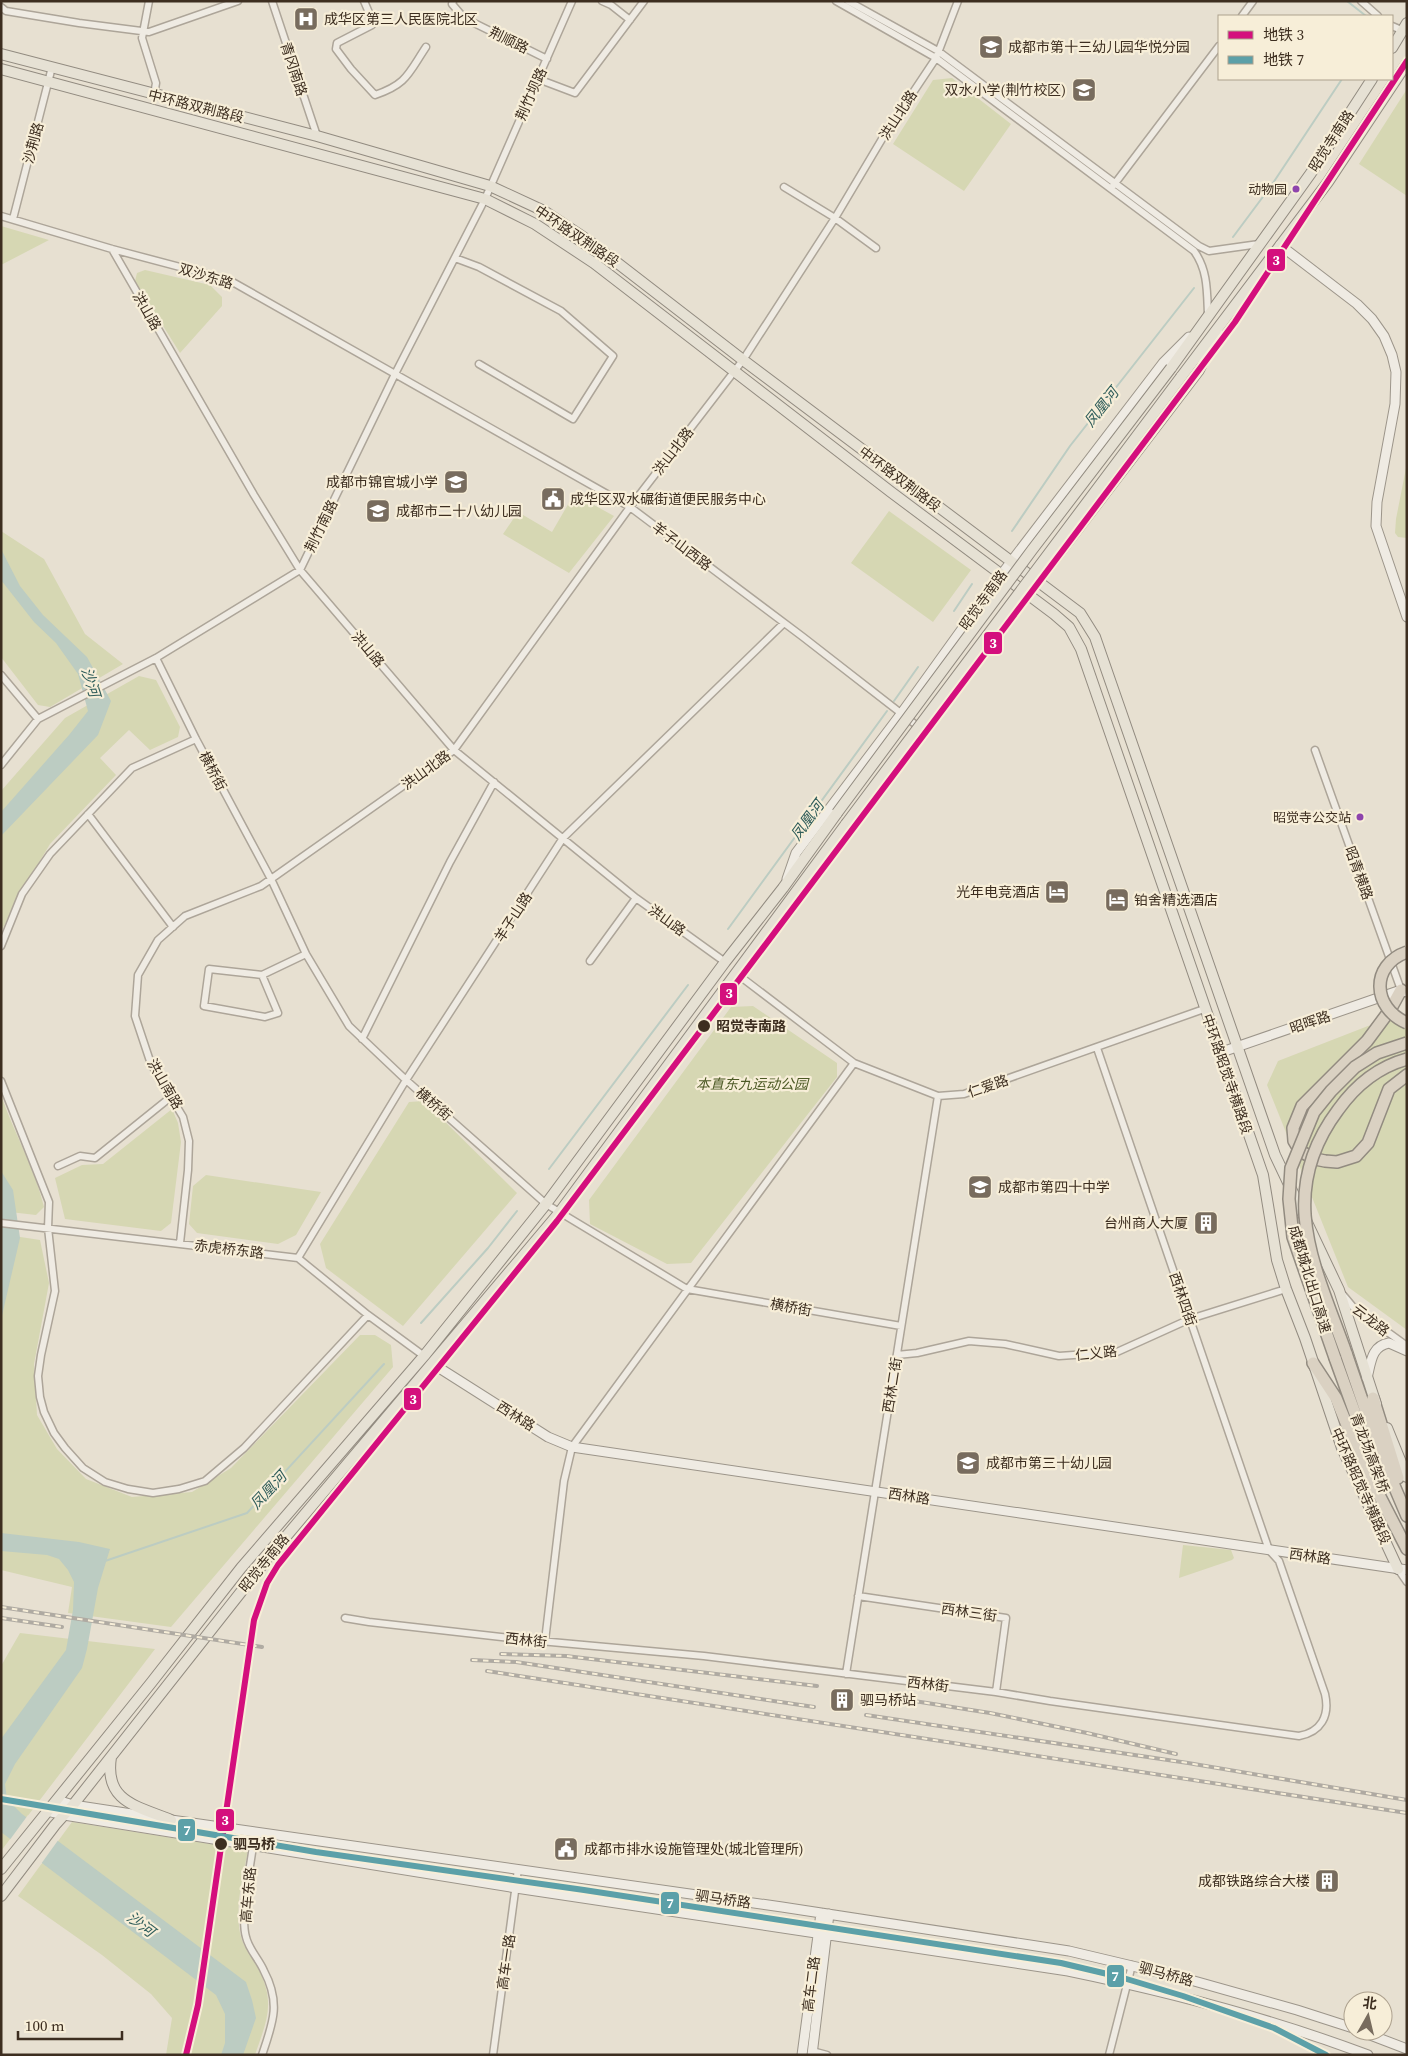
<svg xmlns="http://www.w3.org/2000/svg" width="1408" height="2056" font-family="'Source Serif 4','Noto Sans SC',serif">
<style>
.green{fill:#d6d7b3}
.water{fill:#bcccc2}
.pier{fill:#e7e0d1}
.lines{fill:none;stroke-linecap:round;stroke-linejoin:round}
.stream{stroke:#bcccc2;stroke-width:2}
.street-casing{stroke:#ada599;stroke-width:9}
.secondary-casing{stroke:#9c958a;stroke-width:11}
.primary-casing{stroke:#928b80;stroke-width:12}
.highway-casing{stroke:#928b80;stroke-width:14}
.street{stroke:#efebe3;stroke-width:6}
.secondary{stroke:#efebe3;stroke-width:9}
.primary{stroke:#e6e1d4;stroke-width:10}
.highway{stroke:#dad1c2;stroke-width:11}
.rail-casing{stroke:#afaaa2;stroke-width:4}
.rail{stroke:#f7eed8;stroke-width:2;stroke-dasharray:5.5;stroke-linecap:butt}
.primary-bridge-casing{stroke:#928b80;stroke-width:12;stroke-linecap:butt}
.highway-bridge-casing{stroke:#928b80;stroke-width:14;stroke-linecap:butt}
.primary-bridge{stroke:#e6e1d4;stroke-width:10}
.highway-bridge{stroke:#dad1c2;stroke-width:11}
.metro-1-casing{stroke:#f7eed8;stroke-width:10}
.metro-2-casing{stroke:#f7eed8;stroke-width:10}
.metro-1{stroke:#d40f7d;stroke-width:6}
.metro-2{stroke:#5ca0a8;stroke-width:6}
.bus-dot{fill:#8e44ad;stroke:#f7eed8;stroke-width:2}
.stop-dot{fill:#3d2e20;stroke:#f7eed8;stroke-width:2}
.labels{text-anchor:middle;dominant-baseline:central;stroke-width:4.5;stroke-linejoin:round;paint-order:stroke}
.bus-label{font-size:13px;fill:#3d2e20;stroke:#f7eed8;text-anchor:end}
.poi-label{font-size:14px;fill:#3d2e20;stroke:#f7eed8;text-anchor:start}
.street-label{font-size:14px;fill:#3d2e20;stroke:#f7eed8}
.stop-label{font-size:14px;font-weight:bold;fill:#3d2e20;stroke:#f7eed8;text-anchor:start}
.park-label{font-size:14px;font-style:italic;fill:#4d5a26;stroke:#f7eed8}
.water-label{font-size:15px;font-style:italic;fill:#2f5d5a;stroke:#f7eed8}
.line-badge{stroke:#f7eed8;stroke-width:2}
.badge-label{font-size:14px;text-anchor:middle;font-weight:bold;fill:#fff}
</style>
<rect width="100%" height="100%" fill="#e7e0d1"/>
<path class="green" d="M952,78l59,46 -47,67 -71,-47 40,-64z
M1407,89v107l-48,-32z
M1,226l48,14 -48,25z
M145,270l65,15 12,12v9l-42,47 -45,-72 2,-8z
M1407,463v75l-9,-1 -3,-4 1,-14z
M574,494l40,22 -45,57 -66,-39 15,-22 34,20z
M889,511l82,59 -38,52 -82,-59z
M1,531l43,28 41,75 38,30 -73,43 -12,-2 -37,-48z
M139,676l17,4 24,47 -2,10 -28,13 -21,-20 -29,28 16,17 -66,69 -34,57 -15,31v-141l64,-73z
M753,1006l84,57v14l-146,186 -24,1 -77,-40 -1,-24 142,-193z
M1407,1017v313l-59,-43 -81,-202 11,-24 90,-35z
M1,1095c13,38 34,74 43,112l-8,8 -35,-4z
M424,1101l93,92 -114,133 -77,-58 -6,-24 89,-142z
M172,1109l6,14 3,19 -10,81 -10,8 -96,-12 -10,-41 27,-13 21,-1z
M206,1175l115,17 -25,43 -18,9 -81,-11 -8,-9 4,-38z
M1,1234l39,6 9,43 -15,81 3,51 20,34 29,30 46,18 60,-5 39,-24 129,-133h15l16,10 2,22 -222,260 -103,-14 4,-26 -71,-17z
M1183,1545l48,5 3,8 -2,2 -53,18z
M20,1633l135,16 -154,202v-185z
M72,1822l176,28c-5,27 -13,55 -8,83 3,15 13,25 19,37 17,34 7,52 -4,85h-89l6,-37 -21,-24 -49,-39 -84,-59z"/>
<path class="water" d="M1,549l19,37 23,29 44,42 24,44 -13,34 -97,101v-24l68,-77 19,-24 -10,-37 -22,-31 -22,-21 -33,-42z
M1,1171l12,19 7,48 -19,82z
M1,1533l78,9 31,7 -12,39 -11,61 -5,19 -67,96 -10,20 2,15 15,15 224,168 6,18 4,18 -13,37h-22l4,-12v-29l-9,-19 -215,-163v-93l65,-89 7,-40 1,-28 -6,-12 -9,-11 -12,-4 -46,-4z"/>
<path class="pier" d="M28,1815l31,24 -18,25 -32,-23z"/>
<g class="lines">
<path class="stream" d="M1347,1l19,15
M1233,237l38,-51 71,-107
M1012,531l58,-85 124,-158
M954,611l18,-27
M894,701l24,-34
M728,929l159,-218
M549,1169l139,-184
M421,1323l67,-75 29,-37
M105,1561l142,-48 137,-149"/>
<defs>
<path id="street" d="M149,1l-7,37 14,45 -2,12
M272,1l45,135
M364,1l6,14 2,10 -35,18 -1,6 15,20 24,26c32,-11 33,-21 51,-48
M453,1l-1,3 12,14 83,41
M602,1l9,4 19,15
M836,1l100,57 258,193c14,19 13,41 14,64
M848,1l90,50 261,195 10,5 50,-7
M1361,1l17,15
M1,7l5,4 73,12 70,9 89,-31
M1242,16l11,-15
M1392,26l14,6
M538,79l37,14 69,-92
M1113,186l106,-140
M784,187l51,31 41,30
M1,216l111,33 117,31 401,227 173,130 117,91
M13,219l39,-152
M112,249l142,246 46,75 154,180 182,148 89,64
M455,258l24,9 82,44 52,45 -40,63 -94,-55
M156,658l40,81 75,140 35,75 43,72 57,54 140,124 141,85 214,37
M1,675l37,44
M1315,750l86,240
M1,765l37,-46 118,-61 144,-88 95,-196 90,-175 87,-198
M88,814l85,113
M1,946l21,-52 28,-40 82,-86 64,-29
M590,961l46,-63
M737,974l117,89 84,33 26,-2 240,-85
M262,975l16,38 -13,4 -61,-11 5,-37 53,6 44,-21
M362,1039l88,-177 44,-80
M1,1081l48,121 -1,26 7,63 -14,64 -3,21 2,21 4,15 10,21 11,15 18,20 22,14 23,7 25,4 26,-4 26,-8 39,-33 124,-133
M58,1166l22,-10 15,2 77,-62
M1,1223l297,35 70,57 56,41
M180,1243l8,-73 1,-29 -6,-24 -32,-53 -16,-48 3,-41 20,-35 27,-24 76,-30 10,-7 183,-129 176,-243 113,-147 92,-142 47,-79 54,-81 22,-57
M298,1258l108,-178 157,-242 221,-215
M1343,1295l10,12 54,39
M897,1355l20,-2 52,-12 36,3 54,12 58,-4 73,-33 96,-30
M1398,1569l9,13
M858,1596l148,22 -10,74
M345,1618l24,4 149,17 186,17 292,36 54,9 249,35c22,-4 31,-20 26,-42l-46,-133 -10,-11 -172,-502
M545,1641l19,-160 8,-34 282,-384
M846,1674l92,-578
M253,1846c-3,22 -13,71 -7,91 3,13 13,22 18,34 17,32 9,52 -2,84
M812,2051l15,4
M493,2055l25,-186
M1109,2055l23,-90"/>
<path id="secondary" d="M1280,245l77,59 15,15 12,17 8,19 4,17 -1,32 -18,98 -1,24 31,91
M813,876l386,-505 19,-39
M787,879l9,-26 105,-139 100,-139 162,-212 26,-26
M1219,1053l182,-63 6,2
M433,1364l115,73 24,10 835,123
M1367,1378c4,-15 4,-32 22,-35l18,8
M57,1800l16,5 98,15 611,87 287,44 118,28 110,31 56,18
M47,1811l17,4 452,73 552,83c102,21 202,47 300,84
M1360,2031l47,18
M802,2055l19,-142
M812,2055l17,-141"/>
<path id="primary" d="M1392,48l15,-25
M1,54l316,82 173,50 54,25 45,30 154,119 337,253 15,24 180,518 64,135 37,114
M1,69l484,130 50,25 59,39 297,229 163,122 15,13 12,22 182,526 14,85 9,29 19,49 37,110 56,121
M1171,368l140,-195 61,-94
M1181,377l147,-195 79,-119
M1387,1428l20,49
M111,1757c-7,45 26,49 60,63
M1,1869l150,-186 90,-115 183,-212 122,-152 179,-242 58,-74 54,-75
M1,1896l54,-71 18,-20 194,-246 292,-346 287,-389"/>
<path id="highway" d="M1401,990l-11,20 -23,31 -65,65 -9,22 1,13 6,10 15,8 10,2 12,1 19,-6 12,-13 21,-54 18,-14
M1346,1353l35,102 26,61
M1335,1358l47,130
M1313,1363l23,35 25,62 46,89
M1373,1398l25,80"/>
</defs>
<use href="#street" class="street-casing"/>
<use href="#secondary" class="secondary-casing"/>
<use href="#primary" class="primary-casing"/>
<use href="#highway" class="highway-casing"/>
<use href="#street" class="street"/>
<use href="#secondary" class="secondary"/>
<use href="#primary" class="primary"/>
<use href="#highway" class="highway"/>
<defs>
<path id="rail" d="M1,1607l261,40
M1,1618l61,9
M501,1654l65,2 251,30
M472,1660l44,2 298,45
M487,1671l920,142
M870,1694l120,19 97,20 89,21
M866,1715l322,48 219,37"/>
</defs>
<use href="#rail" class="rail-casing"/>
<use href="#rail" class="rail"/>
<defs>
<path id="primary-bridge" d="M837,813l195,-263 139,-182
M846,824l335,-447"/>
<path id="highway-bridge" d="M1407,952c-37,13 -35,56 0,71
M1346,1353c-31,-87 -71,-159 -8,-243 17,-24 40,-43 69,-51
M1335,1358l-42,-121 -4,-38 2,-31 23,-56 17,-21 24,-24 22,-14 30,-10"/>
</defs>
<use href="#primary-bridge" class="primary-bridge-casing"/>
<use href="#highway-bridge" class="highway-bridge-casing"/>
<use href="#primary-bridge" class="primary-bridge"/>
<use href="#highway-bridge" class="highway-bridge"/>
<defs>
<path id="metro-1" d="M186,2055l12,-50 56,-385 13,-37 11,-18 279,-344 678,-899 172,-261"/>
<path id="metro-2" d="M1,1799l315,53 268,38 477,73 59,14 63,19 91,32 52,27"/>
</defs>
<use href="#metro-1" class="metro-1-casing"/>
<use href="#metro-2" class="metro-2-casing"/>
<use href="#metro-1" class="metro-1"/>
<use href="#metro-2" class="metro-2"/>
</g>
<defs>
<symbol id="hospital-square" viewBox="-11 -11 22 22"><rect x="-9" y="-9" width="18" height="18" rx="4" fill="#786c5e" stroke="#f7eed8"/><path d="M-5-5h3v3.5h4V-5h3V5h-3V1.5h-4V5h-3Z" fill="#fff"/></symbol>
<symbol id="school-square" viewBox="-11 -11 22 22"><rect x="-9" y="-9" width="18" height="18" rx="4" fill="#786c5e" stroke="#f7eed8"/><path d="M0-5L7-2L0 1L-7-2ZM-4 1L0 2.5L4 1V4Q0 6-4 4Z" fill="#fff"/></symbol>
<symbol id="civic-square" viewBox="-11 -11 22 22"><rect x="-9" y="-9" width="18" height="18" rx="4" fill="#786c5e" stroke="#f7eed8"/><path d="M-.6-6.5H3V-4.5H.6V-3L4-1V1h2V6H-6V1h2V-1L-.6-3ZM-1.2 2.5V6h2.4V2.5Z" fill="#fff"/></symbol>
<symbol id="hotel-square" viewBox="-11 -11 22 22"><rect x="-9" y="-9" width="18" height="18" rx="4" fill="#786c5e" stroke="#f7eed8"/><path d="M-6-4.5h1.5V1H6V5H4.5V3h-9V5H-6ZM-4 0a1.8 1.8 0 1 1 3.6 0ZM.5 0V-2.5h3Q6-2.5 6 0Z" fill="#fff"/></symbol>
<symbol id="building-square" viewBox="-11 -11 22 22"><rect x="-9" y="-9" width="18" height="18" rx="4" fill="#786c5e" stroke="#f7eed8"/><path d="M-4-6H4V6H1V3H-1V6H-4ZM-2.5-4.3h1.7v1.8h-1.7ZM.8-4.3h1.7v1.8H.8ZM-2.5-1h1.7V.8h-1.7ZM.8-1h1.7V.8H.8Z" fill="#fff"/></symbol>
</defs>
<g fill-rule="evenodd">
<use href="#hospital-square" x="292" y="5" width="28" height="28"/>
<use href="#school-square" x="977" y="33" width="28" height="28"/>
<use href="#school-square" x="1070" y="76" width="28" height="28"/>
<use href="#school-square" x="442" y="468" width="28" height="28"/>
<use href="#civic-square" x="539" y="485" width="28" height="28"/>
<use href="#school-square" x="364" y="497" width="28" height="28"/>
<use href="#hotel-square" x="1043" y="878" width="28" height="28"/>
<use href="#hotel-square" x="1103" y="886" width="28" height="28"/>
<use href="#school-square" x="966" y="1173" width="28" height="28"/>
<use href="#building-square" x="1192" y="1209" width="28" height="28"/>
<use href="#school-square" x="954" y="1449" width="28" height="28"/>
<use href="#building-square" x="828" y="1686" width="28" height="28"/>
<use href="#civic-square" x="552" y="1835" width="28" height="28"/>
<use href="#building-square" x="1313" y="1867" width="28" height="28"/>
</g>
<g class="bus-dot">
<circle cx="1296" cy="189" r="4.5"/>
<circle cx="1360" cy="817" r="4.5"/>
</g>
<g class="stop-dot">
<circle cx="704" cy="1026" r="7"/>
<circle cx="221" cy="1844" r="7"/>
</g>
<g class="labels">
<g class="bus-label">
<text x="1287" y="189">动物园</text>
<text x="1351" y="817">昭觉寺公交站</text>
</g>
<g class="poi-label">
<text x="324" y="19">成华区第三人民医院北区</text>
<text x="1008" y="47">成都市第十三幼儿园华悦分园</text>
<text x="1066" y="90" text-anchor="end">双水小学(荆竹校区)</text>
<text x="438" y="482" text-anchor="end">成都市锦官城小学</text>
<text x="570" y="499">成华区双水碾街道便民服务中心</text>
<text x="396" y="511">成都市二十八幼儿园</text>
<text x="1040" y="892" text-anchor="end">光年电竞酒店</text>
<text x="1134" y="900">铂舍精选酒店</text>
<text x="998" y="1187">成都市第四十中学</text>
<text x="1188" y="1223" text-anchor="end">台州商人大厦</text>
<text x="986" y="1463">成都市第三十幼儿园</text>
<text x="860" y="1700">驷马桥站</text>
<text x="584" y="1849">成都市排水设施管理处(城北管理所)</text>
<text x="1310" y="1881" text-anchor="end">成都铁路综合大楼</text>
</g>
<g class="street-label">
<text transform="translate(509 40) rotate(26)">荆顺路</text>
<text transform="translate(294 69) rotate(72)">青冈南路</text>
<text transform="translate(531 94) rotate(-66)">荆竹坝路</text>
<text transform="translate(196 106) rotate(14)">中环路双荆路段</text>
<text transform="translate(898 115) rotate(-57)">洪山北路</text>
<text transform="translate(1331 141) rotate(-57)">昭觉寺南路</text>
<text transform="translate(33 143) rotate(-75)">沙荆路</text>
<text transform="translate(577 236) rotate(34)">中环路双荆路段</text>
<text transform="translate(206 276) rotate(17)">双沙东路</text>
<text transform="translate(147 311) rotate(60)">洪山路</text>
<text transform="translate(673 451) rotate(-52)">洪山北路</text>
<text transform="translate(900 479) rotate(37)">中环路双荆路段</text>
<text transform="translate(321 526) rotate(-64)">荆竹南路</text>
<text transform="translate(682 546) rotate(37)">羊子山西路</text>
<text transform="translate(983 600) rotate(-54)">昭觉寺南路</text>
<text transform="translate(368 649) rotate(50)">洪山路</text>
<text transform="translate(426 770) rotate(-36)">洪山北路</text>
<text transform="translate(213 771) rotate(62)">横桥街</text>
<text transform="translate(1359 873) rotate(70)">昭青横路</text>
<text transform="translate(513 917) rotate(-57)">羊子山路</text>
<text transform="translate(667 920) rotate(36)">洪山路</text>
<text transform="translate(1310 1022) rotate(-19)">昭晖路</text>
<text transform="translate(1227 1074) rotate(71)">中环路昭觉寺横路段</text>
<text transform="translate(165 1084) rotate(60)">洪山南路</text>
<text transform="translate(988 1086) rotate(-19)">仁爱路</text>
<text transform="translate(434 1104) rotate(41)">横桥街</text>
<text transform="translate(229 1249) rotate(7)">赤虎桥东路</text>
<text transform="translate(1310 1279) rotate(73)">成都城北出口高速</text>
<text transform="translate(1183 1299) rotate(71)">西林四街</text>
<text transform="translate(791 1307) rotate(10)">横桥街</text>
<text transform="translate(1371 1320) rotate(38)">云龙路</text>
<text transform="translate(1096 1353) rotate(-6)">仁义路</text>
<text transform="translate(892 1385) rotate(-81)">西林二街</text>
<text transform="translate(516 1416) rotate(32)">西林路</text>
<text transform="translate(1370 1453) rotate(69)">青龙场高架桥</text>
<text transform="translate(1361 1486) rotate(66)">中环路昭觉寺横路段</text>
<text transform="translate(909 1496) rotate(9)">西林路</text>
<text transform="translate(1310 1556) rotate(8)">西林路</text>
<text transform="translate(264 1563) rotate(-51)">昭觉寺南路</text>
<text transform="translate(969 1612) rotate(8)">西林三街</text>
<text transform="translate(526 1640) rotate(6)">西林街</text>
<text transform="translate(928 1684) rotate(7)">西林街</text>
<text transform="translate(248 1895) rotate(-85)">高车东路</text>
<text transform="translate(723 1899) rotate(8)">驷马桥路</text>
<text transform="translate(506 1962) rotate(-82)">高车一路</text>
<text transform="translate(1166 1974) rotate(15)">驷马桥路</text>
<text transform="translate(811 1984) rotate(-83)">高车二路</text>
</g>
<g class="stop-label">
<text x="716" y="1026">昭觉寺南路</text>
<text x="233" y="1844">驷马桥</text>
</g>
<g class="park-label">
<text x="752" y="1084">本直东九运动公园</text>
</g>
<g class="water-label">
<text transform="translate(1101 407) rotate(-52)">凤凰河</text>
<text transform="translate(91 682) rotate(72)">沙河</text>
<text transform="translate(807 820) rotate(-54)">凤凰河</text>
<text transform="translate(268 1490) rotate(-47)">凤凰河</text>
<text transform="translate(141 1924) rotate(37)">沙河</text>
</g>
</g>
<g class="line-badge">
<rect x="1266" y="248" width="20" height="24" rx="5" fill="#d40f7d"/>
<rect x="983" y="631" width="20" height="24" rx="5" fill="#d40f7d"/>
<rect x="719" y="982" width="19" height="24" rx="5" fill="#d40f7d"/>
<rect x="403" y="1387" width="19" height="24" rx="5" fill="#d40f7d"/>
<rect x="215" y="1808" width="20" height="24" rx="5" fill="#d40f7d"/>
<rect x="177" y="1818" width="19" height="24" rx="5" fill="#5ca0a8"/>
<rect x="660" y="1891" width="20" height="24" rx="5" fill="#5ca0a8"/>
<rect x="1106" y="1964" width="19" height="24" rx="5" fill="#5ca0a8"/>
</g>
<g class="badge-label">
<text x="1276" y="265">3</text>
<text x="993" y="648">3</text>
<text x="729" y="998">3</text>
<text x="413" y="1404">3</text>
<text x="225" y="1825">3</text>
<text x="187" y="1835">7</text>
<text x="670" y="1908">7</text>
<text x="1115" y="1981">7</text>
</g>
<rect width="1408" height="2056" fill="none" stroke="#3d2e20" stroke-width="5"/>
<rect x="1218" y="15" width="175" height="65" fill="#f7eed8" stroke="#ada18e"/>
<rect x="1228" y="31" width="25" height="8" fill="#d40f7d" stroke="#ada18e"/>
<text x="1263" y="40" font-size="15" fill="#3d2e20">地铁 3</text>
<rect x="1228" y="56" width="25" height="8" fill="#5ca0a8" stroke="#ada18e"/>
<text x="1263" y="65" font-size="15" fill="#3d2e20">地铁 7</text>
<g transform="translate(1368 2016) rotate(8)"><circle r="24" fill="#f7eed8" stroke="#ada18e"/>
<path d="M0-4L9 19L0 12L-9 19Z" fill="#786c5e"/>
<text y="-8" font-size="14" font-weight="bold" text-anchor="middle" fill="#3d2e20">北</text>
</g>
<path d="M18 2031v8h104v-8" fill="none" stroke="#3d2e20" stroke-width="2.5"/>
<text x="25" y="2031" font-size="15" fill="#3d2e20" stroke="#f7eed8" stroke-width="4" paint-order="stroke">100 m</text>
</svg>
